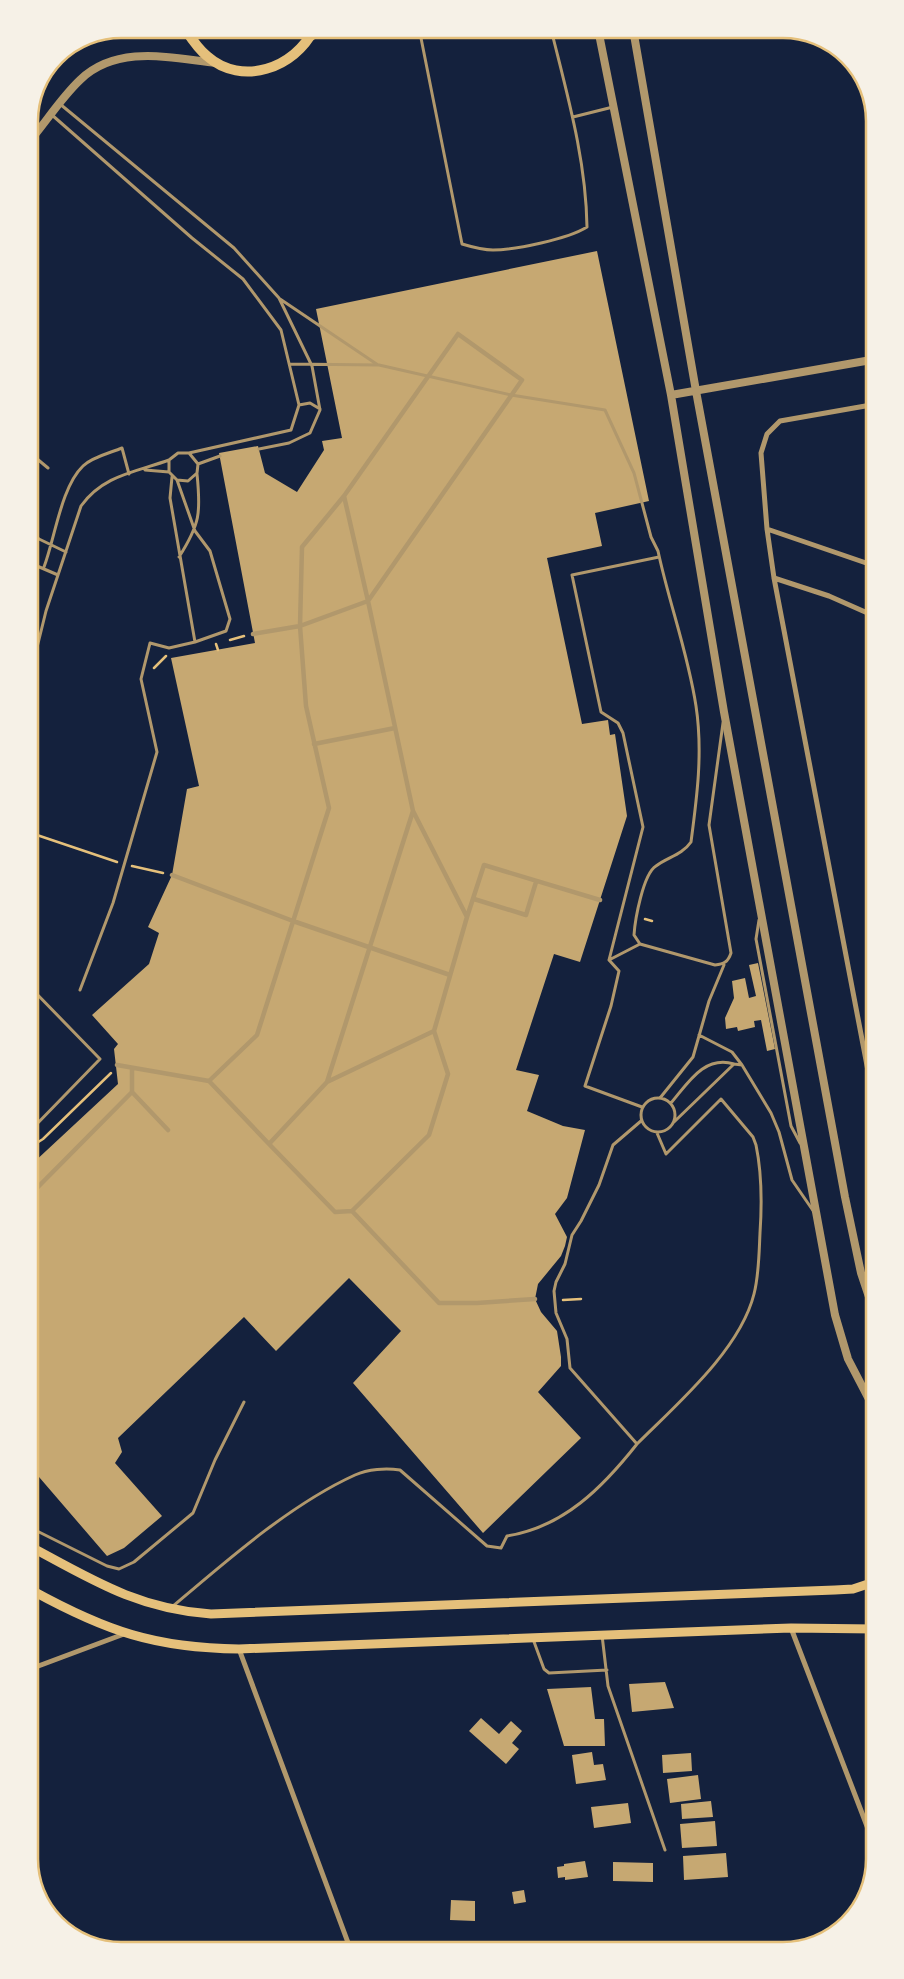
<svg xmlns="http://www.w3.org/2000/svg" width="904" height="1979" font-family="'Source Sans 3',sans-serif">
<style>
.building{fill:#c6a872}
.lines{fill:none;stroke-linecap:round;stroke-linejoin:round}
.path{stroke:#e5c07b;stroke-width:2.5}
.service{stroke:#b1986c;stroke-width:3}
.pedestrian{stroke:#b1986c;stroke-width:4.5}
.minor{stroke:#b1986c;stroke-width:5}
.tertiary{stroke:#b1986c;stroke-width:8}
.secondary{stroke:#e5c07b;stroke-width:9}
.primary{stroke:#e5c07b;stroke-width:10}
.rim{fill:none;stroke:#e5c07b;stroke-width:2.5}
</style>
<rect width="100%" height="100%" fill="#14213d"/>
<path class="building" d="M597,251l52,250 -54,12 7,33 -55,12 35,166 26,-4 2,15 5,-1 12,82 -47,146 -26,-8 -38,116 23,5 -12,36 36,15 22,4 -18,68 -12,16 12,23 -2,9 -4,10 -23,28 -3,15 6,13 16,19 4,26v9l-23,26 43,46 -98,95 -130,-150 48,-52 -52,-53 -73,73 -32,-34 -126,121 4,14 -7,11 47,53 -38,32 -17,8 -74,-86 -1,-306 86,-80 -4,-35 4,-5 -26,-29 57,-51 10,-31 -11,-6 24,-52 15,-86 12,-3 -28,-128 84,-15 -36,-190 39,-7 7,27 32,19 27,-42 -2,-9 20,-3 -26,-129z
M758,963l17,86 -8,2 -6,-31 -7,1 1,6 -17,4 -1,-4 -11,2 -1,-11 9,-20 -2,-17 13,-3 4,20 7,-2 -7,-31z
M665,1682l9,26 -42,4 -3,-28z
M591,1687l4,32h9l1,27h-41l-17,-57z
M481,1718l18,16 12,-13 11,10 -10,12 7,6 -13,15 -37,-33z
M592,1752l2,13 9,-1 3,16 -30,4 -4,-29z
M691,1753l1,18 -29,2 -1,-18z
M698,1775l3,24 -31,4 -3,-24z
M711,1801l2,16 -31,2 -1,-15z
M628,1803l3,20 -37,5 -3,-21z
M715,1821l2,25 -35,2 -2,-24z
M726,1853l2,24 -44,3 -1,-24z
M585,1861l3,16 -23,3v-3l-7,1 -1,-11 7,-1v-2z
M613,1862l40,1v19l-40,-1z
M524,1890l2,12 -12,2 -2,-12z
M451,1900l24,1v20l-25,-1z"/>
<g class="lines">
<path class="path" d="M230,640l14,-4
M216,644l2,6
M154,668l12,-12
M31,833l86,29
M132,866l31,7
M645,919l7,2
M32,1146l11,-7 68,-66
M563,1300l18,-1"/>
<path class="service" d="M444,29l-24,4 42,211c10,3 20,6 31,6 22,0 75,-11 94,-23 -1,-68 -20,-133 -36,-198
M60,104l174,144 45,50 33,68 8,44 -10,23 -21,10 -30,6
M52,115l140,123 51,41 38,51 18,75 -8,25 -102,23
M573,117l40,-10
M280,299l98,66
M290,364l89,1 132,30 94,15 29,63 17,64 7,14c11,52 30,102 38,155 7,46 1,91 -5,136 -9,13 -23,15 -35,24 -13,8 -21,54 -22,69l6,9 75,21c9,-1 13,-3 16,-12l-22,-128 14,-102
M299,405l11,-2 10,6
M30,453l18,15
M198,464l22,-8
M145,470l24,2 8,8 11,1 9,-8 1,-9 -9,-11h-11l-9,7v12
M172,477l-2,21 25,144
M30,532l9,7 27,13
M179,557c21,-33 22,-44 18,-83
M30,563l28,12
M44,567c11,-29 17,-80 39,-101 9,-9 27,-13 39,-18l7,26
M30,676l16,-65 35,-105c22,-31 55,-34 88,-46
M759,920l-3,19 35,187 9,17
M609,960l31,-16
M31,988l69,71 -68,70
M80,990l33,-87 44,-151 -16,-73 9,-36 19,5 26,-6 31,-11 4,-12 -20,-68 -15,-20 -18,-51
M699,1035l33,17 10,13 29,48 8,19 13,48 22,32
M641 1115a17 17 0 1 1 34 0a17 17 0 1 1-34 0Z
M660,1098l33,-41 16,-56 15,-36
M671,1103c17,-20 33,-48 63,-39
M642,1107l-57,-21 26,-80 8,-35 -10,-11 34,-133 -20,-94 -5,-10 -17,-11 -29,-137 87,-18
M641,1121l-28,24 -14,40 -18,36 -9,14 -7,29 -9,18 -2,9 2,22 11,26 3,29 67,76c40,-40 103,-94 117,-150 5,-19 5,-41 6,-61 2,-29 2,-59 -4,-88l-3,-8 -32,-38 -55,55 -9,-21
M674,1122l60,-58 8,1
M33,1529l74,37 12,3 15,-7 59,-49 22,-53 29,-58
M172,1607c54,-46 119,-103 183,-132 13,-6 31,-7 45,-5l87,76 14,2 6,-12c57,-9 96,-49 130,-92
M602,1635l6,51 57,164
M533,1639l11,30 5,4 58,-3"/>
<path class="pedestrian" d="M253,634l47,-8 68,-25 -24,-105
M314,744l81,-16
M172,875l121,46 157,54
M474,899l52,16 10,-33
M467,917l17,-52 116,35
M117,1065l92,16
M327,1082l107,-51 33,-114 -54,-106 -45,-210 154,-221 -64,-46 -114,162 -42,51 -2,79 6,80 23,102 -72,227 -48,46 60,63 58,-62 86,-271
M132,1092l36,38
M269,1144l66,68 17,-1 87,92h38l58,-4
M32,1193l100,-101v-24
M352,1211l77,-76 19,-61 -14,-43"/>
<path class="minor" d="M871,405l-91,16 -13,13 -6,19 6,76 7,49 99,519
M767,529l105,36
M774,578l55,18 43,19
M791,1628l84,219
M239,1649l111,299
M33,1668l91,-34"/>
<path class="tertiary" d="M598,29l73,366 53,317 111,603 13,44 26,50
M633,29l63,362 149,806 16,76 13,39
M309,38l15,-9
M29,142c17,-20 32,-44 51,-62 37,-36 91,-22 136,-17
M671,395l200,-35"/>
<path class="secondary" d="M33,1548c61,33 106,61 178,66l624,-24 18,-1 21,-7
M33,1591c73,40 122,57 206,58l552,-21 84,1"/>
<path class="primary" d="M185,29c6,9 13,20 22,27 35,31 88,12 107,-27"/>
</g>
<path d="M0 0H904V1979H0ZM121 38H783A83 83 0 0 1 866 121V1859A83 83 0 0 1 783 1942H121A83 83 0 0 1 38 1859V121A83 83 0 0 1 121 38Z" fill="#f6f1e7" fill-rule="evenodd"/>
<path class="rim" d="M121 38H783A83 83 0 0 1 866 121V1859A83 83 0 0 1 783 1942H121A83 83 0 0 1 38 1859V121A83 83 0 0 1 121 38Z"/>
</svg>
